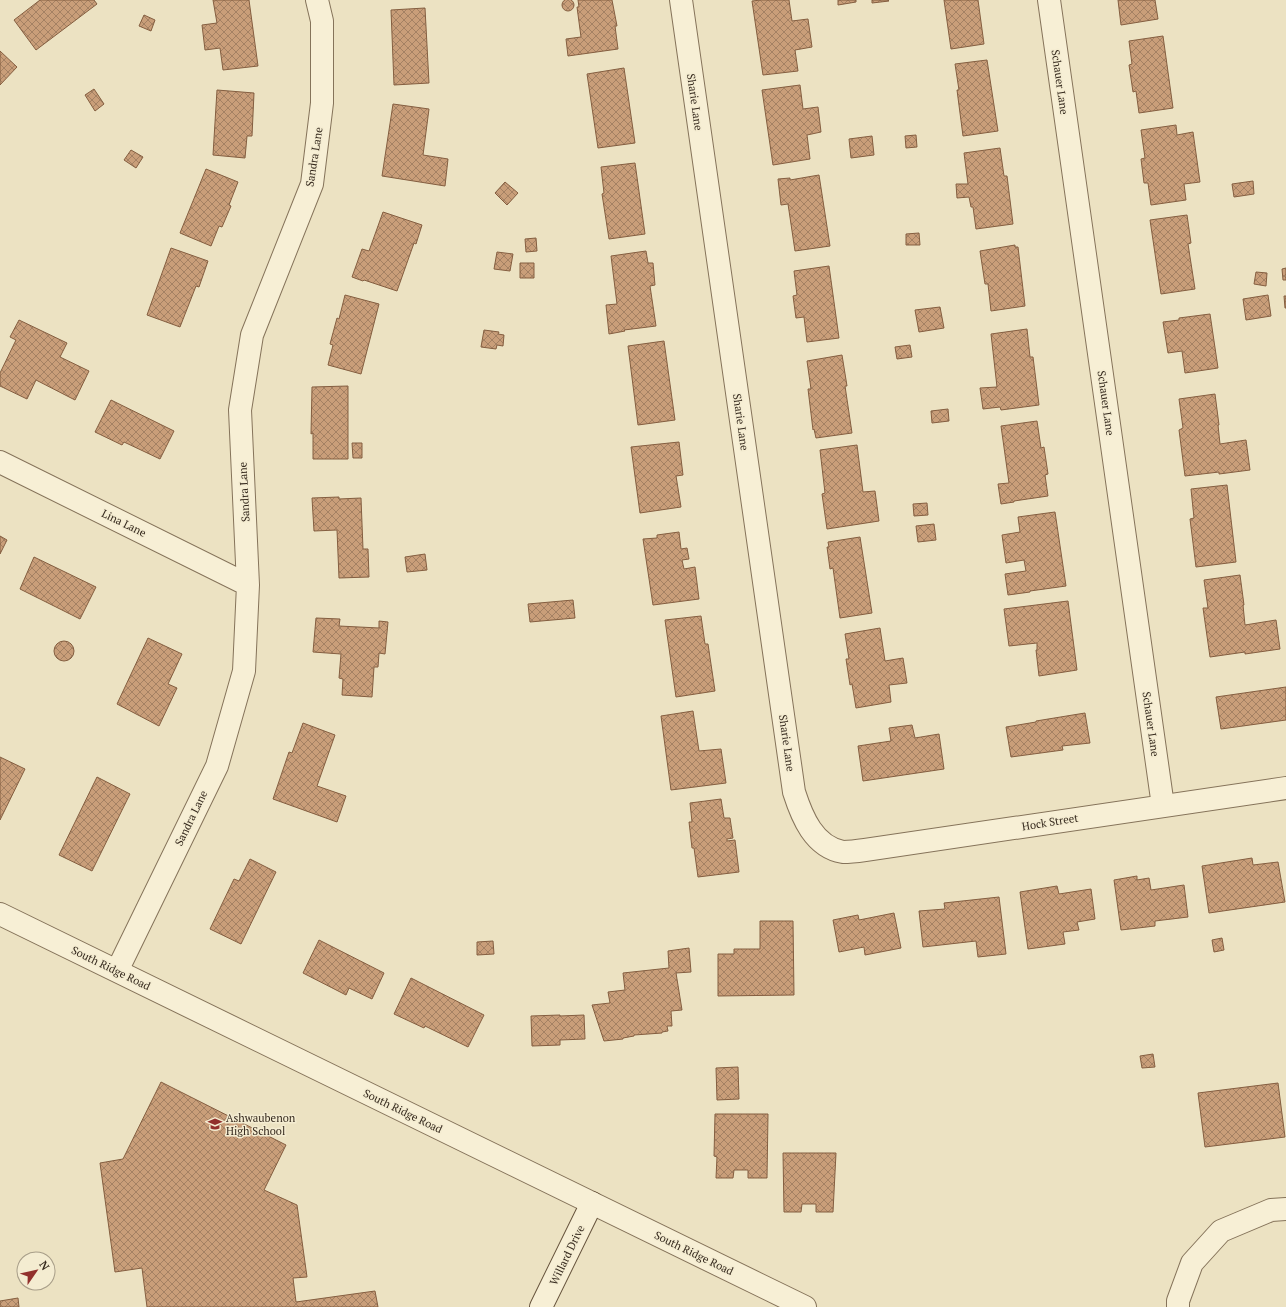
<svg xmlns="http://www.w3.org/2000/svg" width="1286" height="1307" font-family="'PT Serif',serif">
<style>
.building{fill:url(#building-cross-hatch);stroke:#845e40}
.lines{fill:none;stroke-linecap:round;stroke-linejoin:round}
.street-casing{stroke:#85735a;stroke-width:24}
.secondary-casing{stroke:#67543d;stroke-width:24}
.street{stroke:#f7efd5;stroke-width:22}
.secondary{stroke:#f7efd5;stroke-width:22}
.labels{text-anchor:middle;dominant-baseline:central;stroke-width:3;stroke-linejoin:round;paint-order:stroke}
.street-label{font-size:11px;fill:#362a1e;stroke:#f4ecd1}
.poi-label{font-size:11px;fill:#362a1e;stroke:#f4ecd1;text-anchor:start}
</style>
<defs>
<pattern id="building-cross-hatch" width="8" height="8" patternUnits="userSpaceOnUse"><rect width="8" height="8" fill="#c99e79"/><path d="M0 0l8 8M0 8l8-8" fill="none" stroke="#a48163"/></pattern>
</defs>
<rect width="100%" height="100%" fill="#ece2c2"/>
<path class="building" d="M562 5a6 6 0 1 1 12 0a6 6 0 1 1-12 0Z
M40,0h54l3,4 -61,46 -22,-30z
M213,0h36l9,66 -35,4 -3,-22 -15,2 -3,-25 15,-2z
M578,0h34l5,26h-2l3,23 -50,7 -2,-17 15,-2 -4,-30h2z
M761,0h28l3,21 16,-2 4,28 -17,3 3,21 -35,4 -11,-74z
M838,0h18v2l-18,3z
M872,0h16l1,1 -17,2z
M944,0h34l6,44 -33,5z
M1118,0h37l3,19 -37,6z
M425,8l4,75 -35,2 -3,-75z
M144,15l11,5 -4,11 -12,-5z
M1163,36l10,72 -34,5 -3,-22 -3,1 -4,-27 3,-1 -3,-23z
M0,51l17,16 -17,18z
M987,60l11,71 -35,5 -6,-46h2l-4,-26z
M624,68l11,75 -37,5 -11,-74z
M800,85l3,24 15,-2 3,25 -14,3 3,24 -37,6 -11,-75z
M94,89l10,15 -9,7 -10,-16z
M217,90l37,3 -2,43h-5l-2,22 -32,-3z
M393,104l36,5 -6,46 25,4 -3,27 -63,-10z
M1176,125l1,10 16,-3 7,50 -16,2 2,16 -35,5 -3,-22h-4l-3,-24 4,-1 -4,-28z
M916,135l1,12 -11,1 -1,-12z
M872,136l2,19 -23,3 -2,-19z
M1000,148l4,28h3l6,48 -37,5 -3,-22h-2l-2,-10 -12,1 -1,-14h12l-4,-31z
M131,150l12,7 -7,11 -12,-8z
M635,163l10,71 -36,5 -7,-45 2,-1 -3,-26z
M206,169l32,13 -9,23 2,1 -9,21 -3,-1 -8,20 -31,-13z
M819,175l11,71 -35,5 -7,-47 -7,1 -3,-26 12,-1v2z
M1253,181l1,13 -20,3 -2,-13z
M505,182l13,11 -11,12 -12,-12z
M383,212l39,13 -6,19 -2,-1 -17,48 -33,-11 -1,1 -11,-4 10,-28 7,2z
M1187,215l4,28 -3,1 7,45 -34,5 -11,-74z
M919,233l1,12h-14v-11z
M536,238l1,13 -11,1 -1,-13z
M1015,245v2h3l7,59 -34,5 -3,-27h-3l-5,-33z
M171,248l37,13 -9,26 -3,-1 -16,41 -33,-12z
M646,251l2,12h5l2,22 -5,1 6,40 -32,4 1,1 -16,3 -3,-29 11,-1 -6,-48z
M497,252l16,2 -3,17 -16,-2z
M520,263h14v15h-14z
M829,266l10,72 -32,4 -3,-25 -8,1 -3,-22 4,-1 -3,-24z
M1286,268v12h-3l-1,-11z
M1256,272l11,1 -1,13 -12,-2z
M345,295l34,9 -18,70 -33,-9 5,-20 -3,-1 7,-26 2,1z
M1268,295l3,21 -25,4 -3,-21z
M1284,296h2v12h-1z
M940,307l4,21 -25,4 -4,-22z
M1210,314l8,54 -33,5 -3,-22 -14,2 -5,-31 16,-2v-2z
M19,320l48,23 -7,14 29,14 -14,29 -39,-20 -9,19 -27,-13v-13l16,-33 -6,-3z
M1027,329l3,28h3l6,48 -38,5 -1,-3 -17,2 -3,-21 17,-1 -6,-53z
M484,330l15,2 -1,2 6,1 -1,11 -6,-1 -1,4 -15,-2z
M664,341l11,79 -37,5 -10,-79z
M910,345l2,12 -15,2 -2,-12z
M842,355l5,31h-2l7,47 -36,5 -2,-9 -1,1 -5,-41h3l-4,-28z
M348,386v73h-35v-26l-2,1 1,-47z
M1215,394l4,31h-1l2,19 26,-4 4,30 -31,4v-2l-34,4 -6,-46 4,-2 -4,-29z
M111,400l63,31 -14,28 -36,-17 -2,3 -27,-13z
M948,409l1,12 -17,2 -1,-12z
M1037,421l4,27 3,-1 4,27 -3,1 3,21 -34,5v1l-13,2 -3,-20 11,-1 -8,-57z
M679,442l4,33 -7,1 5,31 -41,6 -9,-66z
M352,443h10v15h-9z
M857,445l6,47 12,-1 4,30 -52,8 -5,-35 3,-1 -5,-43z
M1227,485l9,77 -40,5 -6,-48 4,-1 -3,-29z
M339,497v2l22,-1 2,51h5l1,28 -30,1 -2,-48 -23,1 -2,-33z
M927,503l1,12 -14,1 -1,-12z
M1055,512l11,74 -36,5v1l-22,3 -3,-21 21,-3 -2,-11 -18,3 -4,-28 18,-3 -2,-15z
M934,524l2,16 -18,2 -2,-16z
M679,532l2,17 6,-1 2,11 -7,1 2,9 11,-2 4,32 -46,6 -10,-66 14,-1v-3z
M0,536l7,4 -7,14z
M860,537l12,76 -32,5 -7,-50 -3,1 -3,-22h2l-1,-5z
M425,554l2,16 -20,2 -2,-15z
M34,557l62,30 -16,32 -60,-30z
M1240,575l4,30h-1l2,20 31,-5 4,29 -35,5v-2l-35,5 -7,-49h5l-4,-28z
M573,600l2,18 -45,4 -2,-18z
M1068,601l9,69 -38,6 -3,-26h1v-7l-28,3 -5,-37z
M701,616l4,28h3l7,47 -39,6 -11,-77z
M316,618l24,1 -1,7 40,2v-7l9,1 -3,32 -6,-1 -1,14h-4l-2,30 -30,-2 1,-16 -4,-1 2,-24 -28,-2z
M880,628l5,33 18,-3 4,25 -18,2 2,17 -35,6 -4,-24 -2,1 -4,-26h3l-4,-25z
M148,638l34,16 -14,30 9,4 -18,38 -42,-22z
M54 651a10 10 0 1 1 20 0a10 10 0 1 1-20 0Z
M1286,687v33l-65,9 -5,-32z
M693,711l6,40 22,-2 5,34 -55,7 -10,-74z
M1085,713l5,30 -28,3 1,4 -52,7 -5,-30 30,-5v-1z
M303,723l32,12 -18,51 29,10 -9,26 -64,-23 16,-47 3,1z
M912,725l3,13 24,-4 5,35 -81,12 -5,-35 33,-5 -2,-13z
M0,757l25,12 -25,51z
M97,777l33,17 -38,77 -33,-16z
M721,799l3,19h6l3,20 -6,1v2l8,-1 4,32 -41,5 -4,-29h-2l-3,-26h3l-2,-19z
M1252,858l1,7 25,-3 7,40 -76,11 -7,-47z
M250,859l26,13 -35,72 -31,-15 24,-50 5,2z
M1137,876v4l12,-2 2,12 33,-5 4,32 -33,4v5l-34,4 -7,-50z
M1057,886l2,8 32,-5 4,30 -18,3 2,8 -16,2 2,12 -37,5 -8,-57z
M999,897l7,57 -28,3 -2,-16 -53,6 -4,-36 26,-2 -1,-6z
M894,913l7,35 -36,7 -1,-8 -25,5 -6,-32 25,-5 1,5z
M760,921h33l1,74 -76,1v-42h16v-5h26z
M1222,938l2,12 -10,2 -2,-12z
M319,940l65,33 -12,26 -23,-11 -3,7 -43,-22z
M493,941l1,13 -17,1v-13z
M689,948l2,24 -15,1 6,37 -11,1 1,15h-5l1,5 -6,1v1l-28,2v1l-11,2v1l-19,2 -12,-36 18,-2 -2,-11 17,-2 -2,-17 46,-5 -1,-17z
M411,978l73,37 -16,32 -43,-21 -1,2 -30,-14z
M560,1015v1l24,-1 1,24 -25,1v5l-28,1 -1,-30z
M1153,1054l2,13 -13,1 -2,-12z
M738,1067l1,32 -22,1 -1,-32z
M161,1082l125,63 -22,45 33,15 10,72 -14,1 3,24 79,-11 3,16h-231l-5,-39 -27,4 -15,-109 23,-4z
M1278,1083l7,54 -80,10 -7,-54z
M715,1114h53l-1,64h-19v-8h-14l-1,8h-17l1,-21 -3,-1z
M783,1153h53l-3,59h-17v-8h-14l-1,8h-17z
M18,1298l1,9h-19v-6z"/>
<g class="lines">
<defs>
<path id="street" d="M681,0l113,792c8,25 20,55 49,60 7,0 15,-1 22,-2l421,-62
M1049,0l114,806
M0,462l248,123
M0,914l805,393
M117,971l100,-205 27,-95 4,-86 -8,-175 12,-75 60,-151 10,-81v-82l-5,-21
M1178,1307v-6l14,-38 29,-32 50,-21 15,-1"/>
<path id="secondary" d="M541,1307l51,-104"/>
</defs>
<use href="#street" class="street-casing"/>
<use href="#secondary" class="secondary-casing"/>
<use href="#street" class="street"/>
<use href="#secondary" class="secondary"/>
</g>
<defs>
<symbol id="school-bare" viewBox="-9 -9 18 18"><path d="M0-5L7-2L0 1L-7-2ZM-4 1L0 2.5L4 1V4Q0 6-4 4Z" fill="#92302c" stroke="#f4ecd1" stroke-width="2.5" paint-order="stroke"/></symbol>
</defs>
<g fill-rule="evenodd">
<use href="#school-bare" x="205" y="1114" width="20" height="20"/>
</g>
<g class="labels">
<g class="street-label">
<text transform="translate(1060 82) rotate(82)">Schauer Lane</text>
<text transform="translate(695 102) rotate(82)">Sharie Lane</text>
<text transform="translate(314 157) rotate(-81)">Sandra Lane</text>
<text transform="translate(1106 403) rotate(82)">Schauer Lane</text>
<text transform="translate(741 422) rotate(82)">Sharie Lane</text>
<text transform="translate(244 492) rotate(-93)">Sandra Lane</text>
<text transform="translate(124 523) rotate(26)">Lina Lane</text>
<text transform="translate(1151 724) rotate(82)">Schauer Lane</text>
<text transform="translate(787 743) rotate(82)">Sharie Lane</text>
<text transform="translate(191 818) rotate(-64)">Sandra Lane</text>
<text transform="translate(1050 822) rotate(-9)">Hock Street</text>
<text transform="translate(111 968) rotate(26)">South Ridge Road</text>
<text transform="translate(403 1111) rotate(26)">South Ridge Road</text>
<text transform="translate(694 1253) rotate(26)">South Ridge Road</text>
<text transform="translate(567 1255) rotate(-64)">Willard Drive</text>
</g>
<g class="poi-label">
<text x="226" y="1118">Ashwaubenon<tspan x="226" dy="13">High School</tspan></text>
</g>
</g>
<g transform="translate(36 1271) rotate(56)"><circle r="19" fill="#f4ecd1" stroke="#a89e89"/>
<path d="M0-3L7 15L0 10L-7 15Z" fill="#92302c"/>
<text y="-6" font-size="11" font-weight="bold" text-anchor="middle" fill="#362a1e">N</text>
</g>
</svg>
